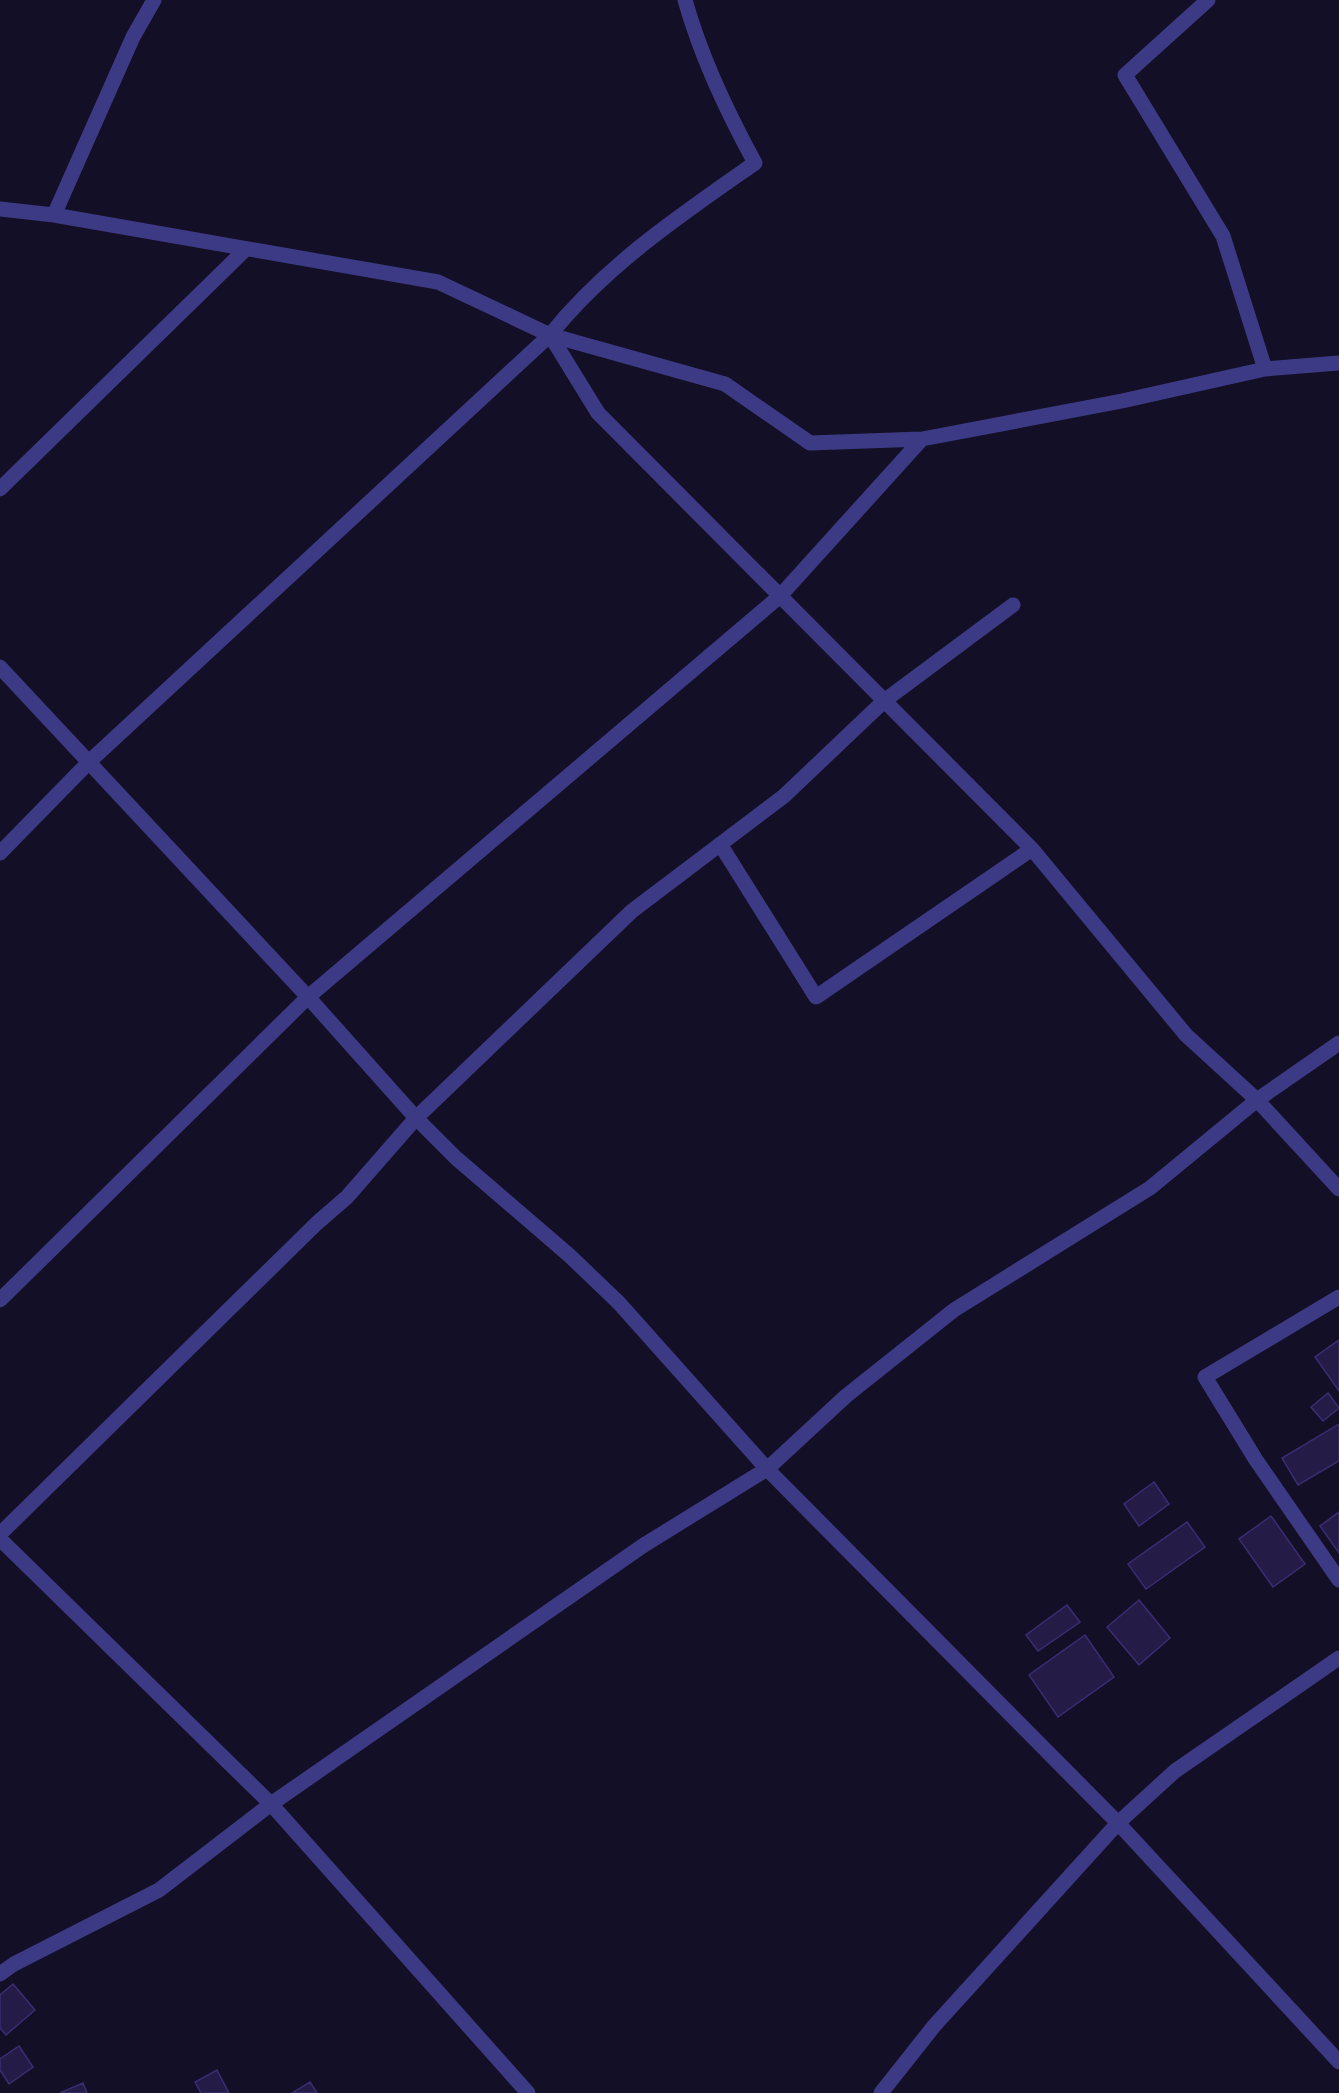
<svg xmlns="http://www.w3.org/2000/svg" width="1339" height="2093" font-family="Arial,sans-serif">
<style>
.building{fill:#241b47;stroke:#3b2d73;stroke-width:1.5}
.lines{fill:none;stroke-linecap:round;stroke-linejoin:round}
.minor{stroke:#3d3a85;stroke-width:15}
</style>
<rect width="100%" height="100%" fill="#130f26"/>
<path class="building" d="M1339,1340v51l-24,-34z
M1328,1393l11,15 -16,13 -12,-14z
M1339,1424v37l-41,24 -16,-27z
M1154,1482l15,22 -30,22 -15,-22z
M1339,1512v41l-19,-27z
M1271,1516l34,48 -32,23 -34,-48z
M1187,1522l18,25 -59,42 -18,-25z
M1139,1600l31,38 -31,27 -32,-38z
M1067,1605l13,17 -42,29 -12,-16z
M1085,1635l29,42 -56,40 -29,-42z
M13,1984l22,26 -29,25 -6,-7v-33z
M19,2046l14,21 -24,17 -9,-14v-11z
M217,2070l12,23h-28l-6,-11z
M310,2082l7,11h-25z
M83,2083l4,10h-27z"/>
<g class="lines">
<path class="minor" d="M1208,0l-83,75 98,161 42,133
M0,209l54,6 384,67 112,53 175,49 85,59 112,-4 200,-38 143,-32 74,-6
M54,215l79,-178 21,-37
M550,335l48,78 434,436 154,186 71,65 82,89
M0,489l246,-240
M0,667l308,330 108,121 40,40 114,98 49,47 148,166 351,354 221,239
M720,844l96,153 216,-148
M0,853l90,-92 460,-426c56,-70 132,-121 205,-172 -28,-51 -54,-106 -70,-163
M1339,1297l-134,80 51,83 83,120
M0,1300l308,-303 472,-401 142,-157
M0,1534l317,-311 30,-26 69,-79 216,-207 152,-115 100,-95 129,-96
M0,1539l271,265 257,289
M0,1974l14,-10 145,-74 112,-86 373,-259 123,-76 79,-73 108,-86 196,-122 107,-88 82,-57
M881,2093l53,-67 184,-203 57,-52 164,-113"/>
</g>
</svg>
